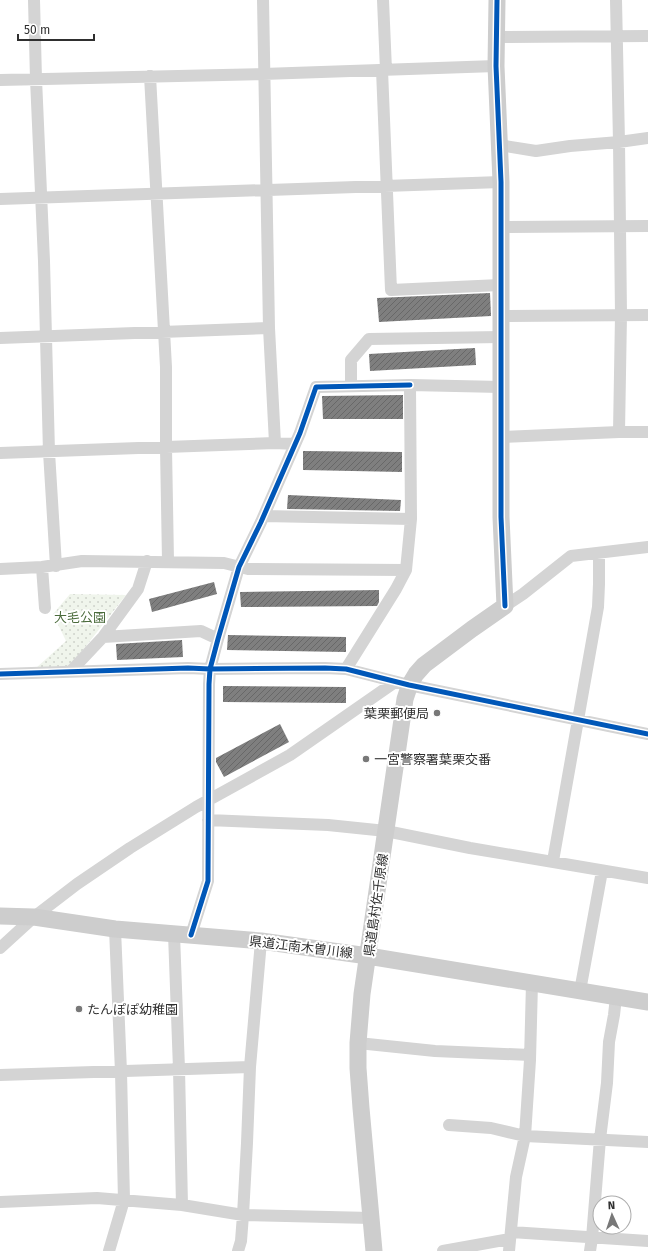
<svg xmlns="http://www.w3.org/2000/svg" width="648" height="1251" font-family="'Fira Sans','Noto Sans JP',sans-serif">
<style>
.park{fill:url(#park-dots)}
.building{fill:url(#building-hatch)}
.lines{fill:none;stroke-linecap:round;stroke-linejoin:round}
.street{stroke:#d4d4d4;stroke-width:12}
.secondary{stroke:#cdcdcd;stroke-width:17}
.cycleway-casing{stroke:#fff;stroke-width:8}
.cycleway{stroke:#0057b8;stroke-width:5}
.poi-dot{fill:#787878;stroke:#fff;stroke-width:1.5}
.labels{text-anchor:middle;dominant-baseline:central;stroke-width:4;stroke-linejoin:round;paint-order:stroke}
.park-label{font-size:13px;fill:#4b6b3c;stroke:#fff}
.poi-label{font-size:13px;fill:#2f2f2f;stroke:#fff;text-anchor:start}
.street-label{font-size:13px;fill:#2f2f2f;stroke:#fff}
</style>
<defs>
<pattern id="park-dots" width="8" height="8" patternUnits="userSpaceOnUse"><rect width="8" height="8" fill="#f0f5ec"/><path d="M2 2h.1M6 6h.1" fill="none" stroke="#ced2cb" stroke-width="1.8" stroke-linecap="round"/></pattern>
<pattern id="building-hatch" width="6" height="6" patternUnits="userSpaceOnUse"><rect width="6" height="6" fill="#7f7f7f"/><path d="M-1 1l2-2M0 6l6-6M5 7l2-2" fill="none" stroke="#686868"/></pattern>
</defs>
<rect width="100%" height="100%" fill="#fff"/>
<path class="park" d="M70,594l56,1 -58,74 -32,-1 30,-27 -13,-27z"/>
<path class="building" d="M490,293l1,23 -112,6 -2,-24z
M475,348l1,17 -106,6 -1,-17z
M403,395v24h-80l-1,-23z
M303,451l99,1v20l-99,-2z
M288,495l113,5 -1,11 -113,-2z
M214,582l3,12 -65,18 -3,-13z
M379,590v12l-2,4 -136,1 -1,-15z
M228,635l118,2v15l-119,-2z
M182,640l1,17 -66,3 -1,-16z
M223,686l123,1v16l-123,-1z
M280,724l9,18 -65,35 -8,-15v-4z"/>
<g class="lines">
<path class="street" d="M34,0l2,79 8,182 5,191 7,114
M263,0l6,328 6,115
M383,0l3,70
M616,0l3,142 2,173 -2,117
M497,37l151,-1
M382,70l9,220 109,-5
M150,76l16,291v81l2,113
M0,80l263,-6 233,-8
M499,145l37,6 34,-5 49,-4 29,-4
M0,199l501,-17
M501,227l147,-1
M501,316l147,-1
M0,338l269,-10
M351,386v-26l18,-21 132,-2
M501,437l118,-5h29
M0,453l275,-10 20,1
M264,516l147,3
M42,567l3,41
M0,569l42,-2 40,-6 142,2 24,6 158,1
M505,606l18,-12 48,-38 77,-9
M103,637l98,-6 17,8
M346,669l50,-80 10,-19 5,-51 -1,-134 91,2
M70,672l33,-35 35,-48 9,-28
M0,674l188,-6 22,1 115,-1 21,1 63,16 239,49
M208,820l120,5 58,6 84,17 178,30
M553,861l45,-254 1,-23v-31
M174,934l5,135 3,136
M191,935l17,-54 1,-197 1,-15 8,-30 21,-72 22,-45 39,-89 16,-46 94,-2
M0,948l34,-31 43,-33 53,-36 66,-41 94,-52 105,-73
M580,991l22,-120
M358,1043l77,8 95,4
M0,1075l250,-8
M449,1125l42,3 34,8 123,6
M0,1202l97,-4 85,7 61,10 128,3
M511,1232l137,9
M109,1251l15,-51 -3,-128 -6,-143
M238,1251l3,-10 2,-26 4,-72 3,-76 11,-126
M443,1251l67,-12
M509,1251l7,-74 9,-41 5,-76 2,-77
M590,1251l2,-13 8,-99 7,-56 2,-41 5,-27 2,-18"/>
<path class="secondary" d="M0,916l34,1 81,12 146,12 107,15 280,46
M374,1251l-13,-143 -3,-40v-25l4,-49 43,-295 5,-15 6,-10 8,-9 48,-36 33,-23 -4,-89v-335l-5,-116 1,-66"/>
<defs>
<path id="cycleway" d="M497,0l-1,66 5,116v335l4,89
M0,674l188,-6 22,1 115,-1 21,1 63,16 239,49
M191,935l17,-54 1,-197 1,-15 8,-30 21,-72 22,-45 39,-89 16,-46 94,-2"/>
</defs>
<use href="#cycleway" class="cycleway-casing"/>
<use href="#cycleway" class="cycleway"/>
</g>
<g class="poi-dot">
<circle cx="437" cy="713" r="4"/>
<circle cx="366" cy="759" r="4"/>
<circle cx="79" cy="1009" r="4"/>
</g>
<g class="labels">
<g class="park-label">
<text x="80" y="617">大毛公園</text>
</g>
<g class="poi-label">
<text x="429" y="713" text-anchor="end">葉栗郵便局</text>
<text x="374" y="759">一宮警察署葉栗交番</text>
<text x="87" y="1009">たんぽぽ幼稚園</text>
</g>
<g class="street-label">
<text transform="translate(376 905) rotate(-82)">県道島村佐千原線</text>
<text transform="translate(301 947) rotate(7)">県道江南木曽川線</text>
</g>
</g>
<g transform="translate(612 1215) rotate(357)"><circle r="19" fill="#ffffff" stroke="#acacac"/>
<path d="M0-3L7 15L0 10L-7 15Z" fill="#787878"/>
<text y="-6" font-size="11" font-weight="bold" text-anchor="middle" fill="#2f2f2f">N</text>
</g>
<path d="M18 34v6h76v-6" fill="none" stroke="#2f2f2f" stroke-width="2"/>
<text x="24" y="34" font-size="12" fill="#2f2f2f" stroke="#ffffff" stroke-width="3" paint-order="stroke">50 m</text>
</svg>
